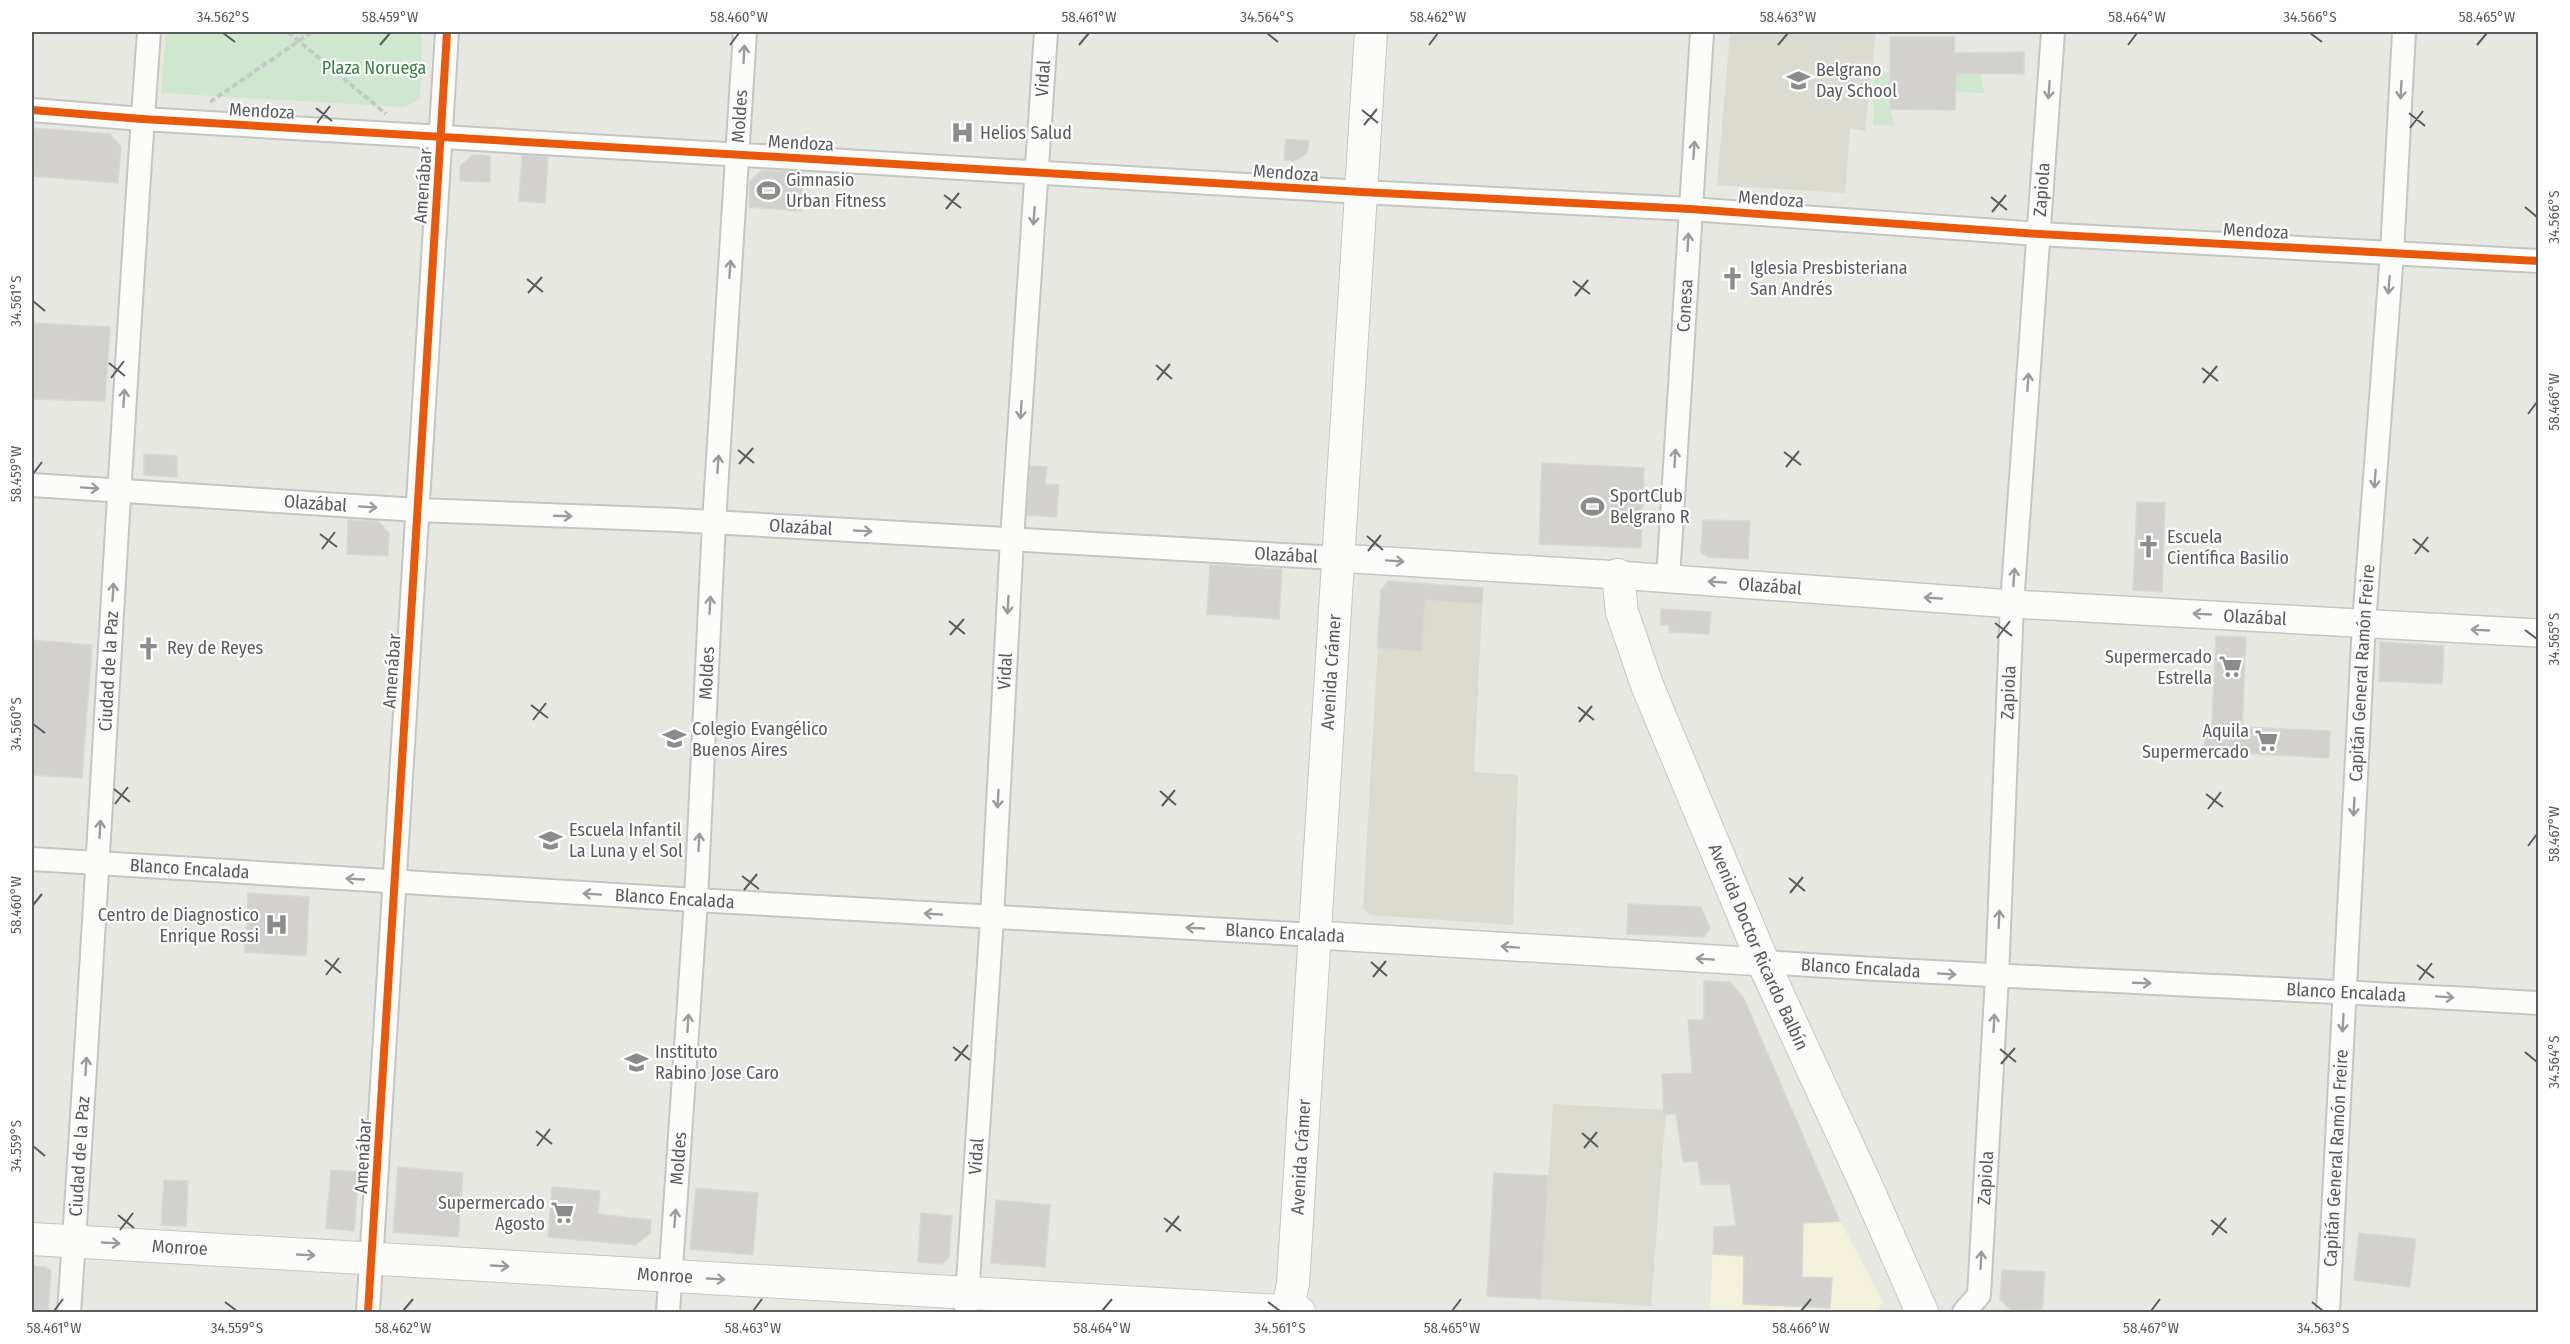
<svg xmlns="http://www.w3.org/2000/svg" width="2570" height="1344" font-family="'Fira Sans Condensed',sans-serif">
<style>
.commercial{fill:#f4f1da}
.education{fill:#dcdbd1}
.green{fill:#cfe6cf}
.building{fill:#d2d1cd;stroke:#d8d7d2;stroke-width:1.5}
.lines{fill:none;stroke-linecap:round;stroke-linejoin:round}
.minor-casing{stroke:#c5c6c4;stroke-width:26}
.tertiary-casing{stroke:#c5c6c4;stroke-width:30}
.secondary-casing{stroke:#c5c5c4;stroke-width:34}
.path{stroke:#c5cac8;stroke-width:4;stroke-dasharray:6 3;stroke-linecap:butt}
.minor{stroke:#fcfcfb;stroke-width:22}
.tertiary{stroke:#fcfcfb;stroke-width:27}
.secondary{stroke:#fcfcfb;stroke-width:32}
.cycleway-casing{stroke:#fff;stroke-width:11}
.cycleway{stroke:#e8590c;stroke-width:8}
.oneway{stroke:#9a9b9e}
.ticks{fill:none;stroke:#585b60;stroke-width:2}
.labels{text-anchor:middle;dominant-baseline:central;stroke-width:4.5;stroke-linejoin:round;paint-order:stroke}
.park-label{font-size:18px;fill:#358342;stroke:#fff}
.poi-label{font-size:18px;fill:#585b60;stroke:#fff;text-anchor:start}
.street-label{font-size:18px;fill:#585b60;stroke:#fff}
.neatline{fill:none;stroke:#585b60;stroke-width:2}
.ticks-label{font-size:15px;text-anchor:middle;fill:#585b60}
</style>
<rect width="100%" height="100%" fill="#e8e8e2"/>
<path class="commercial" d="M1840,1221l43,81 -7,10 -166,-3 4,-82z"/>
<path class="education" d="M1730,32h146l-11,99 -15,-3 -5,65 -128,-8z
M1388,581l95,7 -9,184 44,3 -5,150 -143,-10 -7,-7 18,-318z
M1553,1104l113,6 -15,196 -110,-7z"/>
<path class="green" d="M166,32h256l-2,67 -16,8 -243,-14z
M1980,72l4,21 -94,-3v19l4,17 -21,-1 1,-52z"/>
<path class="building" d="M1890,37h65l-1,16 70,-1v22l-68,-1 -1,37 -65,-1z
M32,128l78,6 11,13 -3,36 -86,-7z
M1286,139l23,2 -2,12 -12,8 -11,-1z
M473,155l17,1v26l-30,-1v-15z
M522,155l26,2 -3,46 -26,-2z
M762,170l41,2 -2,39 -52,-4 1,-26z
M32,323l78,4 -5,74 -73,-2z
M144,454l33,2v21l-33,-2z
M1542,463l102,5 -3,80 -102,-4z
M1030,466l17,1 -2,17 14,1 -3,32 -29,-2z
M2137,502l28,1 -3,89 -29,-2z
M348,520l30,1 11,12 -1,23 -41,-2z
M1703,520l47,1 -2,38 -39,-2 -8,-4z
M1210,565l72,4 -3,50 -72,-5z
M1388,581l95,7 -1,16 -57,-4 -3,51 -45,-3 4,-58z
M1661,609l50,3 -2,22 -40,-2v-7h-8z
M2216,636l30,1 -4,90 88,4 -1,27 -125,-7 2,-26h6z
M32,640l60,5 -10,133 -50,-3z
M2380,642l64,4 -2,38 -63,-3z
M248,893l61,4 -3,59 -61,-4z
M1628,904l73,3 9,21 -6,9 -77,-3z
M1704,981l26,1 14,17 96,222 -37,2 -1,54 30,1 -2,30 -87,-4 1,-48 -31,-2 1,-27 22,-1 -6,-42h-29l-3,-23 -15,1 -7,-48h-12l-2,-40 30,-1 -4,-53h16z
M398,1167l65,6 -5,64 -65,-5z
M331,1170l28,2 -5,59 -28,-3z
M1494,1173l54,3 -7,123 -54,-3z
M164,1180l24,1 -2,45 -25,-1z
M552,1187l48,4 -2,23 53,6 -1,13 -15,12 -87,-8z
M696,1188l62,5 -5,62 -63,-6z
M996,1200l54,5 -5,62 -54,-4z
M921,1213l31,3 -3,41 -7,7 -24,-2z
M2359,1233l57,6 -6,48 -56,-7z
M32,1266l14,1 5,4 -3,41h-16z
M2002,1270l43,2 -3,38 -29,2 -13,-12z"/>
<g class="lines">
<defs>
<g id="minor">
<path d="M32,110l110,9 1220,73 328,17 349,25 499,27"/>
<path id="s1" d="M32,485l385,25 259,10 661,38"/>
<path id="s2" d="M1668,579l34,-547"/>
<path id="s3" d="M32,859l664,41 620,35"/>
<path id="s4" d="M1763,962c258,17 517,25 775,41"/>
<path id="s5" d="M69,1312c30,-426 49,-854 80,-1280"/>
<path d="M368,1312l79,-1280"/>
<path id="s6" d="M668,1312l28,-412 18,-378 31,-490"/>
<path id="s7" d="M966,1312l26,-394 20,-379 34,-507"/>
<path id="s8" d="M1964,1312l15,-17 18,-318 15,-373 41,-572"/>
<path id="s9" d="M2328,1312l36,-689 28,-370 12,-221"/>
</g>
<g id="tertiary">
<path id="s10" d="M1337,558l281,17 394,29 526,29"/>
<path d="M1316,935l447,27"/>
</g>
<g id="secondary">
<path id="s11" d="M1618,575l4,37 25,73 116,277 103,223 56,127"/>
<path id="s12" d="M32,1239l1267,73"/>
<path id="s13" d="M1287,1312l6,-28 78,-1252"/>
</g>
</defs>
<use href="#minor" class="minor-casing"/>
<use href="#tertiary" class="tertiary-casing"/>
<use href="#secondary" class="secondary-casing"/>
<path class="path" d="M288,32l98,82
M210,102l102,-70"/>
<use href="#minor" class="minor"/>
<use href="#tertiary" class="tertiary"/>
<use href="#secondary" class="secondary"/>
<defs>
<path id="cycleway" d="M32,110l110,9 1220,73 328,17 349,25 499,27
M368,1312l79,-1280"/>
</defs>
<use href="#cycleway" class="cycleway-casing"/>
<use href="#cycleway" class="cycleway"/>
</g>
<defs><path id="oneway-shaft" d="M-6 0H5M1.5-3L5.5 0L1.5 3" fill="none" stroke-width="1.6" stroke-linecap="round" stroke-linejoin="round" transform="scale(1.5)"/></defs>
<g class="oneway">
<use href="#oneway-shaft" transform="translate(744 54) rotate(-87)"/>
<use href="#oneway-shaft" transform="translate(2049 90) rotate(94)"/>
<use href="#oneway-shaft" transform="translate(2401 90) rotate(93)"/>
<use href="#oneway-shaft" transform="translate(1694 150) rotate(-86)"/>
<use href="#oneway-shaft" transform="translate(1034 216) rotate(94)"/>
<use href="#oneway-shaft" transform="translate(1688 242) rotate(-87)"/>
<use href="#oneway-shaft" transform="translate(730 269) rotate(-86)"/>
<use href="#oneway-shaft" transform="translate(2389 285) rotate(94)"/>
<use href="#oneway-shaft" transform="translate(2028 382) rotate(-86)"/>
<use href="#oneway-shaft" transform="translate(124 398) rotate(-86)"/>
<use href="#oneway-shaft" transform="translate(1021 410) rotate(94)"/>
<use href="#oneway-shaft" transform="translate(1675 458) rotate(-87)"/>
<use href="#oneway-shaft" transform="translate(718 464) rotate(-86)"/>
<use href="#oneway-shaft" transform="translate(2375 479) rotate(94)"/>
<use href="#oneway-shaft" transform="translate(90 488) rotate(4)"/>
<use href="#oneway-shaft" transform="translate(368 507) rotate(4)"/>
<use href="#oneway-shaft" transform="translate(563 516) rotate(2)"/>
<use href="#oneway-shaft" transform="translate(863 531) rotate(3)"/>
<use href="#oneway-shaft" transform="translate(1395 561) rotate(4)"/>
<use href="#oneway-shaft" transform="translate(2014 577) rotate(-86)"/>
<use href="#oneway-shaft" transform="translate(1717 582) rotate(-176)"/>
<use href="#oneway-shaft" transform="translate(113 592) rotate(-87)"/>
<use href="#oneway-shaft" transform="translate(1933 598) rotate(-176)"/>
<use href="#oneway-shaft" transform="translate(710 605) rotate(-87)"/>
<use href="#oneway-shaft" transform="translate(1008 605) rotate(93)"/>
<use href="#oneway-shaft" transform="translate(2202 614) rotate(-177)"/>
<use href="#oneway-shaft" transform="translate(2480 630) rotate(-177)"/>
<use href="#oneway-shaft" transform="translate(998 799) rotate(93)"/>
<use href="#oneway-shaft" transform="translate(2354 807) rotate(93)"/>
<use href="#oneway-shaft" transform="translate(100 829) rotate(-87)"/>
<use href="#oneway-shaft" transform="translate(699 842) rotate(-87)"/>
<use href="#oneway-shaft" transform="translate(355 879) rotate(-177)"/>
<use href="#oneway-shaft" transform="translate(592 894) rotate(-176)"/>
<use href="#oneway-shaft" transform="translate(933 914) rotate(-176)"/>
<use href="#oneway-shaft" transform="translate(1999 919) rotate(-88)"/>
<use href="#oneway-shaft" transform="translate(1195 928) rotate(-177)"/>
<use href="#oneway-shaft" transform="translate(1510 947) rotate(-176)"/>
<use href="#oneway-shaft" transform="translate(1705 959) rotate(-176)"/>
<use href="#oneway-shaft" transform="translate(1947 974) rotate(4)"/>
<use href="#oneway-shaft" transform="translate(2142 983) rotate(2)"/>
<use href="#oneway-shaft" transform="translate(2445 997) rotate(4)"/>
<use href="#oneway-shaft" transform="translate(688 1023) rotate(-86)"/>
<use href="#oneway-shaft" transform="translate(1994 1023) rotate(-87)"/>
<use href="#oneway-shaft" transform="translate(2343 1023) rotate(93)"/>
<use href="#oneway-shaft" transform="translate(86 1066) rotate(-86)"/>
<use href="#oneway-shaft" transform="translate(675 1218) rotate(-86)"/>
<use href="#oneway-shaft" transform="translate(111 1243) rotate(3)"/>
<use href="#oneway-shaft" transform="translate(306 1255) rotate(3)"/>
<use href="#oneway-shaft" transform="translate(1981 1260) rotate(-87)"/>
<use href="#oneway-shaft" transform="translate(500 1266) rotate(3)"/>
<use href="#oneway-shaft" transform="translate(716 1279) rotate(3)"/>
</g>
<path class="ticks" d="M223,33l12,9M1267,33l11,9M2310,33l12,9M380,45l10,-12M730,45l9,-12M1079,45l10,-12M1429,45l9,-12M1778,45l10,-12M2128,45l9,-12M2477,45l10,-12M316,108l16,13M1362,110l16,13M2409,113l16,13M317,123l13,-17M1364,125l13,-16M2410,128l13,-17M944,195l17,13M1991,197l16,13M2525,207l12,10M946,209l13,-16M1992,212l14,-17M527,279l16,13M1573,281l17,13M528,293l14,-16M1575,296l13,-16M33,301l12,10M109,363l16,13M1156,365l16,14M2202,368l16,13M111,378l13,-17M1157,380l13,-16M2203,383l14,-17M2528,414l9,-12M738,450l16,13M1784,452l17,13M739,464l14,-16M1786,467l13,-16M33,474l9,-12M320,534l17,13M1367,536l16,14M2413,539l16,13M322,549l13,-17M1368,551l13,-16M2415,554l13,-17M949,621l16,13M1995,623l17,13M2525,630l12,9M950,635l14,-16M1997,638l13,-17M531,705l17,13M1578,707l16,13M533,720l13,-17M1579,722l13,-16M33,724l12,9M114,789l16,13M1160,791l16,14M2206,794l17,13M115,804l13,-17M1162,806l13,-16M2208,809l13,-17M2528,846l9,-12M742,876l17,13M1789,878l16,13M744,890l13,-16M1790,893l13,-16M33,905l9,-11M325,960l16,13M1371,962l16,14M2417,965l17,13M326,975l13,-17M1373,977l13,-16M2419,980l13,-17M953,1047l17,13M2000,1049l16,13M2525,1052l12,10M955,1061l13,-16M2001,1064l14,-16M536,1131l16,13M1582,1133l16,14M33,1146l12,10M537,1146l13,-17M1584,1148l13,-16M118,1215l16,13M1164,1218l17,13M2211,1220l16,13M120,1230l13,-17M1166,1232l13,-16M2212,1235l14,-17M225,1302l12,9M1268,1302l12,9M2312,1302l11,9M54,1311l9,-12M403,1311l10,-12M753,1311l9,-12M1102,1311l10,-12M1452,1311l9,-12M1801,1311l10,-12M2151,1311l9,-12"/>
<defs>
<symbol id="school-bare" viewBox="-9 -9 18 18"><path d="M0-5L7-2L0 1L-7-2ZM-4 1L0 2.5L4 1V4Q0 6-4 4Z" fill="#8a8c8e" stroke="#fff" stroke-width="2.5" paint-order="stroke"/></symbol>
<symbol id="hospital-bare" viewBox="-9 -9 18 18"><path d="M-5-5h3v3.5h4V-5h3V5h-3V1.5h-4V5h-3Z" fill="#8a8c8e" stroke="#fff" stroke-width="2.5" paint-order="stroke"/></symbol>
<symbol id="stadium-bare" viewBox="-9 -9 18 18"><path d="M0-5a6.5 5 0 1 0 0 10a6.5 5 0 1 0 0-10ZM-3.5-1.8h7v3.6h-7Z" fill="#8a8c8e" stroke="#fff" stroke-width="2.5" paint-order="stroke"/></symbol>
<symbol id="church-bare" viewBox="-9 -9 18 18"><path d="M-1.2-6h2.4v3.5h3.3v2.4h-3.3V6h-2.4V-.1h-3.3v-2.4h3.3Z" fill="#8a8c8e" stroke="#fff" stroke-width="2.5" paint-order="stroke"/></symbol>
<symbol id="supermarket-bare" viewBox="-9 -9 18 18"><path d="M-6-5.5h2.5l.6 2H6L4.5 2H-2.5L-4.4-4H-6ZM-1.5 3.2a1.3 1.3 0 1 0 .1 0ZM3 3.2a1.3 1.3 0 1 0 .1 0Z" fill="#8a8c8e" stroke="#fff" stroke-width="2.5" paint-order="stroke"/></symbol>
</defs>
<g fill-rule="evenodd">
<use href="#school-bare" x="1782" y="64" width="33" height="33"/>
<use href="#hospital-bare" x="946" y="116" width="33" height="33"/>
<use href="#stadium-bare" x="752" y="174" width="33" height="33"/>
<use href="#church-bare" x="1716" y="262" width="33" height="33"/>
<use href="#stadium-bare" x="1576" y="490" width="33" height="33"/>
<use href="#church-bare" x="2132" y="530" width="33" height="33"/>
<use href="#church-bare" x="132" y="632" width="33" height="33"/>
<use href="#supermarket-bare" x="2214" y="650" width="33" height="33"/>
<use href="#school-bare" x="658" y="722" width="33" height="33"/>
<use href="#supermarket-bare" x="2250" y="724" width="33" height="33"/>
<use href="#school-bare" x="534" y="824" width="33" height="33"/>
<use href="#hospital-bare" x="260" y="908" width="33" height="33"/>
<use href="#school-bare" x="620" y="1046" width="33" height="33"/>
<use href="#supermarket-bare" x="546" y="1196" width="33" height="33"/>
</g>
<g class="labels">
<g class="park-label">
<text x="374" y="68">Plaza Noruega</text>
</g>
<g class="poi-label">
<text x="1816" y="70">Belgrano<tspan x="1816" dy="21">Day School</tspan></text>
<text x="980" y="133">Helios Salud</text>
<text x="786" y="180">Gimnasio<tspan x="786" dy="21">Urban Fitness</tspan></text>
<text x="1750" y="268">Iglesia Presbisteriana<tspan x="1750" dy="21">San Andrés</tspan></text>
<text x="1610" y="496">SportClub<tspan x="1610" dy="21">Belgrano R</tspan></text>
<text x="2167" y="537">Escuela<tspan x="2167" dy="21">Científica Basilio</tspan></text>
<text x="167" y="648">Rey de Reyes</text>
<text x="2212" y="657" text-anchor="end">Supermercado<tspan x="2212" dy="21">Estrella</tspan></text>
<text x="692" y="729">Colegio Evangélico<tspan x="692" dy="21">Buenos Aires</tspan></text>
<text x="2249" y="731" text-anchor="end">Aquila<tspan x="2249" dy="21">Supermercado</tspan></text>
<text x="569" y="830">Escuela Infantil<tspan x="569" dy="21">La Luna y el Sol</tspan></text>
<text x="259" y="915" text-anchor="end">Centro de Diagnostico<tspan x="259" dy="21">Enrique Rossi</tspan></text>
<text x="655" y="1052">Instituto<tspan x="655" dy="21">Rabino Jose Caro</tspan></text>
<text x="545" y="1203" text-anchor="end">Supermercado<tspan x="545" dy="21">Agosto</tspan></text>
</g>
<g class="street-label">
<text stroke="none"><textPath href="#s7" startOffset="1236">Vidal</textPath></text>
<text transform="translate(262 111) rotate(3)">Mendoza</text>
<text stroke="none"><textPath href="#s6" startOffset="1198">Moldes</textPath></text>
<text transform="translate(801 143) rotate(3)">Mendoza</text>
<text transform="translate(1286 173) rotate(4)">Mendoza</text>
<text transform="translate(423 186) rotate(-86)">Amenábar</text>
<text stroke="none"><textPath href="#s8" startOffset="1130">Zapiola</textPath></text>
<text transform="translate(1771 199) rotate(4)">Mendoza</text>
<text transform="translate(2256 231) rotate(3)">Mendoza</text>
<text stroke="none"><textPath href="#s2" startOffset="274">Conesa</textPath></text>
<text stroke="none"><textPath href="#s1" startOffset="284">Olazábal</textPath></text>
<text stroke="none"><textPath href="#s1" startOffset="770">Olazábal</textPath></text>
<text stroke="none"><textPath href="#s1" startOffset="1256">Olazábal</textPath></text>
<text stroke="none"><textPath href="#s10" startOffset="434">Olazábal</textPath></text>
<text stroke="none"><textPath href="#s10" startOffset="920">Olazábal</textPath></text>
<text transform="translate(392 671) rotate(-86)">Amenábar</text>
<text stroke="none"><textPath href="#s5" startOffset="642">Ciudad de la Paz</textPath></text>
<text stroke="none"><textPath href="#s6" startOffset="640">Moldes</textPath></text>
<text stroke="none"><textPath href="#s7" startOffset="642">Vidal</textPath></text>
<text stroke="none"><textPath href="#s13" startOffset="642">Avenida Crámer</textPath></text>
<text stroke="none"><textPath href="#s9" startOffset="640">Capitán General Ramón Freire</textPath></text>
<text stroke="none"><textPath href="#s8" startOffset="626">Zapiola</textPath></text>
<text stroke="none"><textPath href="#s3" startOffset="158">Blanco Encalada</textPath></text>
<text stroke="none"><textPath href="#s3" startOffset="644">Blanco Encalada</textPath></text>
<text transform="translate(1285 933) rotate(3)">Blanco Encalada</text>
<text stroke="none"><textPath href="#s11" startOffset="399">Avenida Doctor Ricardo Balbín</textPath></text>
<text stroke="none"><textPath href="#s4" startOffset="98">Blanco Encalada</textPath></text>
<text stroke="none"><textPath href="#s4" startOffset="584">Blanco Encalada</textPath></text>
<text transform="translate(363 1156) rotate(-87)">Amenábar</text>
<text stroke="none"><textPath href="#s5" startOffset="156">Ciudad de la Paz</textPath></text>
<text stroke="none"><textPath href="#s6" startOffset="154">Moldes</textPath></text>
<text stroke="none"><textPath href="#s7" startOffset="156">Vidal</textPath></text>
<text stroke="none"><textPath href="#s13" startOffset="156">Avenida Crámer</textPath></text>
<text stroke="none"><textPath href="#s9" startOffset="154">Capitán General Ramón Freire</textPath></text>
<text stroke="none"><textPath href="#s8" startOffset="140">Zapiola</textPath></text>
<text stroke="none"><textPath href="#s12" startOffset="148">Monroe</textPath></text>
<text stroke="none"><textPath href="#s12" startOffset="634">Monroe</textPath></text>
</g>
</g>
<rect width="2570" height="1344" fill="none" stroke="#ffffff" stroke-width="66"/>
<rect x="33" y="33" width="2504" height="1278" class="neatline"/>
<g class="ticks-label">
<text x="223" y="22">34.562°S</text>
<text x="390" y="22">58.459°W</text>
<text x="739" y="22">58.460°W</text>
<text x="1089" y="22">58.461°W</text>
<text x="1267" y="22">34.564°S</text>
<text x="1438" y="22">58.462°W</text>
<text x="1788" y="22">58.463°W</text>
<text x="2137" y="22">58.464°W</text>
<text x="2310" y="22">34.566°S</text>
<text x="2487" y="22">58.465°W</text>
<text transform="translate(2554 217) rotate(-90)" y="5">34.566°S</text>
<text transform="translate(16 301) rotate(-90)" y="5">34.561°S</text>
<text transform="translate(2554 402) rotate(-90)" y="5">58.466°W</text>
<text transform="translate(16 474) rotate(-90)" y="5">58.459°W</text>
<text transform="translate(2554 639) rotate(-90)" y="5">34.565°S</text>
<text transform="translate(16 724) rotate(-90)" y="5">34.560°S</text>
<text transform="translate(2554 834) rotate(-90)" y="5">58.467°W</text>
<text transform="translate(16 905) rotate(-90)" y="5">58.460°W</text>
<text transform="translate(2554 1062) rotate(-90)" y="5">34.564°S</text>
<text transform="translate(16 1146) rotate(-90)" y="5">34.559°S</text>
<text x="54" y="1333">58.461°W</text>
<text x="237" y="1333">34.559°S</text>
<text x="403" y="1333">58.462°W</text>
<text x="753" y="1333">58.463°W</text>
<text x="1102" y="1333">58.464°W</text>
<text x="1280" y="1333">34.561°S</text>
<text x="1452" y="1333">58.465°W</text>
<text x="1801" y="1333">58.466°W</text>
<text x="2151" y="1333">58.467°W</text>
<text x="2323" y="1333">34.563°S</text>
</g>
</svg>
